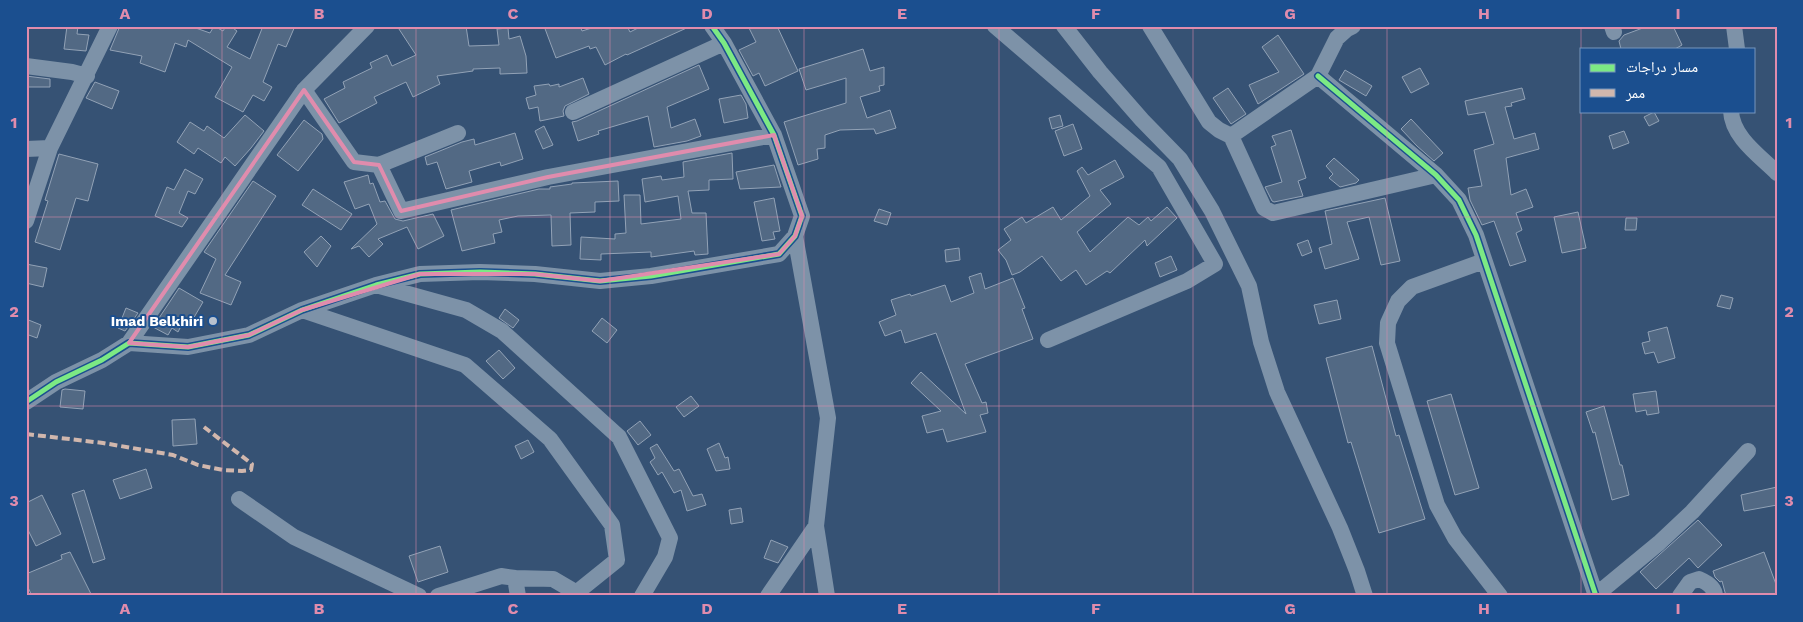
<svg xmlns="http://www.w3.org/2000/svg" width="1803" height="622" font-family="'Work Sans','Noto Naskh Arabic',sans-serif">
<style>
.building{fill:#526984;stroke:#92a2b6}
.lines{fill:none;stroke-linecap:round;stroke-linejoin:round}
.minor{stroke:#7d92a8;stroke-width:16}
.quiet{stroke:#d1b7ad;stroke-width:4;stroke-dasharray:8 4;stroke-linecap:butt}
.cycleway-casing{stroke:#1b4f8f;stroke-width:8}
.cycleway{stroke:#7ce984;stroke-width:5}
.marked{fill:none;stroke:#e08cad;stroke-width:4;stroke-linejoin:round}
.grid{fill:none;stroke:#e08cad;stroke-width:1;stroke-opacity:0.55}
.poi-dot{fill:#b9c2ce;stroke:#1b4f8f;stroke-width:2}
.labels{text-anchor:middle;dominant-baseline:central;stroke-width:4;stroke-linejoin:round;paint-order:stroke}
.poi-label{font-size:14px;font-weight:bold;fill:#fff;stroke:#1b4f8f;text-anchor:end}
.neatline{fill:none;stroke:#e08cad;stroke-width:2}
.grid-label{font-size:16px;text-anchor:middle;font-weight:bold;fill:#e08cad}
</style>
<rect width="100%" height="100%" fill="#365274"/>
<path class="building" d="M67,26h11l-1,8 12,1 -3,16 -22,-2z
M120,26h70l20,7 4,-7 9,5 3,-5h4l7,5 -10,16 23,12 13,-33h32l-9,21 -8,-3 -15,38 9,5 -8,14 -11,-6 -10,17 -28,-15 17,-30 -44,-27 -2,7 -11,-4 -10,29 -25,-9 2,-7 -32,-6z
M397,26h69l3,20 30,-1 -2,-16 11,-1 1,11 11,-3 6,20 1,17 -27,1v-6l-27,1v2l-36,5 3,8 -27,13 -7,-15 -32,15 3,6 -38,20 -15,-24 21,-11 -2,-6 29,-14 -2,-5 17,-8 5,11 24,-11z
M544,26h36l2,5 16,-5h29l3,6 12,-6h49l-64,29 -1,-1 -21,11 -9,-18 -6,2 -1,-3 -33,12z
M748,26h29l21,45 -33,15 -6,-13 -6,3 -14,-26 17,-8z
M1648,26h25l9,19 -7,4h-54l-2,-8 5,-6z
M1278,35l26,39 -46,30 -9,-19 30,-13 -17,-25z
M863,49l7,22 14,-4v18l-5,1 1,5 -20,6 7,21 23,-8 6,18 -20,6 -2,-5 -34,1 -15,5v13l-8,1 1,10 -20,6 -14,-43 62,-19v-25l-40,12 -7,-21z
M699,65l10,24 -42,18 4,21 24,-9 6,17 -14,5 -33,6 -6,-31 -50,15 1,3 -21,7 -6,-19 5,-1z
M1420,68l9,16 -18,9 -9,-16z
M1345,70l27,16 -6,10 -27,-16z
M26,76l24,3v8h-24z
M583,78l6,16 -24,12 -2,5 1,5 -24,5 -2,-14 -9,2 -3,-11 10,-3 -2,-9 15,-2 1,2 9,-2v3z
M95,82l24,9 -7,18 -26,-11z
M1228,88l18,26 -15,10 -18,-26z
M1522,88l3,11 -14,4 1,3 -7,1 9,32 21,-6 4,16 -33,9 5,37 15,-6 7,18 -17,6 6,17 -6,3 10,28 -16,5 -16,-45 -12,4 -12,-25 -2,-12 14,-2 -8,-36 20,-6 -9,-32 -17,3 -3,-14z
M741,95l5,9 2,14 -24,5 -5,-24z
M1654,112l5,9 -10,5 -5,-9z
M245,115l19,16 -13,17 -16,18 -10,-9 -4,6 -23,-15 -4,6 -17,-12 13,-20 14,9 3,-5 17,12z
M1060,115l3,11 -11,3 -3,-11z
M1411,119l32,34 -9,8 -17,-15 -16,-17z
M304,120l18,14 1,5 -25,32 -21,-16z
M1073,124l9,25 -18,7 -9,-25z
M544,126l9,19 -10,4 -8,-18z
M1291,130l15,48 -8,3 5,15 -29,6 -2,-1 -7,-14 17,-5 -11,-35 5,-2 -4,-9z
M1624,131l5,12 -16,6 -4,-13z
M515,133l8,26 -22,7 -1,-4 -31,9 3,11 -26,7 -9,-27 -10,3 -2,-8 37,-15 12,-3 1,6z
M732,153l1,26 -24,1v10l-21,1 4,22h14l2,41 -13,1 -1,-4 -43,6v-5l-50,2v6l-21,-1 1,-22 34,2v-5l11,-1 -2,-38h16l1,29 40,-5 -3,-23 -33,6 -3,-23 19,-3 1,4 22,-3 -1,-15z
M59,154l39,10 -10,37 -12,-3 -16,52 -25,-8 13,-41 -3,-1z
M1334,158l25,22 -3,3 -16,4 -11,-9 4,-4 -7,-8z
M1115,160l9,17 -24,13 11,14 -34,28 13,20 38,-35 11,8 9,-8 3,4 16,-14 10,11 -30,28 -2,-6 -35,33 -3,-2 -21,14 -10,-15 -15,11 -19,-25 -22,16 -8,3 -6,-15 -8,-10 13,-10 -7,-11 18,-12 4,6 27,-16 8,13 29,-24 -13,-25 5,-4 6,8z
M774,165l7,22 -41,2 -4,-17z
M185,169l18,10 -8,15 -7,-3 -9,22 9,5 -6,9 -27,-11 12,-29 7,3z
M368,175l2,9 3,-1 7,19 5,-1 10,18 8,2 30,-7 11,22 -26,13 -11,-22 -29,12 5,5 -14,13 -10,-11 -8,3 26,-25 -8,-20 -14,5 -11,-27z
M253,181l23,15 -51,79 16,7 -10,23 -31,-12 16,-34 -12,-7z
M618,181l1,20 -24,1v10l-25,1 1,32 -19,1 -1,-31 -33,1 -19,4 3,12 -9,2 2,9 -33,8 -11,-41 88,-21h11v-2l22,-3v-1z
M313,189l39,25 -11,16 -39,-25z
M774,198l6,33 -7,1 2,7 -13,2 -8,-39z
M1385,198l15,63 -19,4 -12,-48 -22,5 12,37 -34,10 -6,-21 13,-4 -7,-33z
M879,209l12,4 -4,12 -13,-4z
M1578,212l8,36 -24,5 -8,-36z
M1626,218h11l-1,12h-11z
M321,236l10,10 -14,21 -13,-15z
M1308,240l4,12 -10,4 -5,-12z
M959,248l1,12 -14,2 -1,-12z
M1171,256l6,14 -17,7 -5,-14z
M26,264l21,4 -4,19 -17,-4z
M981,273l4,16 28,-11 12,30 -3,1 11,30 -68,25 17,39 4,-1 2,11 -8,2 6,17 -39,10 -4,-13 -16,4 -5,-17 19,-5 -30,-28 10,-11 45,42 -30,-81 -31,10 -4,-13 -16,6 -6,-14 17,-7 -5,-15 19,-6 1,2 34,-11 6,17 23,-9 -5,-16z
M179,288l24,14 -14,24 -6,-4 -5,10 -6,-4 -4,7 -15,-8z
M1721,295l12,3 -3,11 -13,-3z
M1337,300l4,19 -22,5 -5,-19z
M126,308l12,5 -13,18 -7,-3z
M505,309l14,11 -6,8 -14,-10z
M602,318l15,12 -10,13 -15,-12z
M26,319l15,6 -4,13 -11,-4z
M1667,327l8,31 -17,5 -4,-11 -9,2 -3,-11 8,-2 -2,-9z
M1372,346l24,90 3,-1 26,84 -46,14 -28,-91 -3,1 -22,-85z
M499,350l16,18 -12,11 -17,-18z
M65,389l20,2 -2,18 -23,-2 2,-17z
M1656,391l3,22 -12,2 -1,-5 -10,2 -3,-18z
M1451,394l28,94 -24,7 -28,-94z
M691,396l8,10 -15,11 -8,-10z
M1604,406l16,59h2l7,30 -17,5 -17,-68 -2,1 -7,-21z
M195,419l2,25 -24,2 -1,-26z
M640,421l11,14 -13,10 -11,-14z
M528,440l6,12 -13,7 -6,-13z
M719,443l6,15 3,-1 2,12 -14,2 -9,-22z
M657,444l17,27 5,-2 14,27 9,-2 4,11 -19,6 -6,-21 -7,3 -12,-21 -4,3 -8,-13 5,-4 -5,-10z
M146,469l6,19 -32,11 -7,-19z
M1777,487v18l-33,6 -3,-16z
M84,490l21,69 -12,4 -21,-69z
M42,495l19,39 -25,12 -10,-20v-23z
M741,508l2,14 -12,2 -2,-14z
M1698,520l24,25 -24,23 -9,-10 -33,31 -16,-17z
M771,540l17,7 -10,16 -14,-5z
M440,546l8,26 -30,10 -9,-26z
M70,552l22,44h-60l-6,-13v-9l36,-15 -1,-4z
M1764,552l13,35v9h-51l-4,-15 -2,1 -5,-5 -2,-6z"/>
<g class="lines">
<path class="minor" d="M995,26l164,141 56,97 -28,17 -139,59
M1064,26l36,46 42,48 38,39 32,52 37,75 12,56 16,50 63,136 17,43 8,25
M1150,26l59,96 10,8 12,6 87,-60 19,-38 10,-9 6,-3
M1612,26l2,6
M1734,26l3,23
M26,66l46,6 15,4
M1318,76l118,99 23,25 17,35 120,361
M304,90l50,72 25,3 22,46 147,-34 226,-42
M1731,111c1,26 29,45 46,62
M573,112l151,-69
M1231,136l33,72 9,5 163,-38
M26,149l24,-1
M379,165l79,-32
M26,221l24,-73 60,-122
M1484,261l-72,26 -14,14 -10,22 -1,20 50,162 18,33 45,58
M376,285l90,25 36,21 117,106 51,101 -5,19 -23,39
M302,310l163,55 85,74 62,86 5,35 -41,33v3
M129,343l175,-253 63,-64
M26,402l30,-20 46,-22 27,-17 59,4 61,-12 53,-25 74,-25 44,-11 60,-2 55,2 65,7 51,-5 128,-22 16,-18 7,-20 -28,-81 -50,-92 -12,-17
M239,499l55,38 125,59
M816,526l11,70
M1596,595l63,-52 33,-31 56,-61
M438,596l63,-20 14,2
M518,596l-3,-18 38,1 29,17
M768,596l48,-70 12,-108 -33,-182
M1680,596l10,-14 9,-3c7,3 16,8 16,17"/>
<path class="quiet" d="M26,434l77,9 70,12 25,10 25,5 19,1 9,-1 1,-6 -48,-37"/>
<defs>
<path id="cycleway" d="M1318,76l118,99 23,25 17,35 120,361
M26,402l30,-20 46,-22 27,-17 59,4 61,-12 53,-25 74,-25 44,-11 60,-2 55,2 65,7 51,-5 128,-22 16,-18 7,-20 -28,-81 -50,-92 -12,-17"/>
</defs>
<use href="#cycleway" class="cycleway-casing"/>
<use href="#cycleway" class="cycleway"/>
</g>
<path class="marked" d="M304,90l50,72 25,3 22,46 147,-34 226,-42 28,81 -7,20 -16,18 -179,27 -65,-7h-115l-118,36 -53,25 -61,12 -59,-4z"/>
<path class="grid" d="M222,26v570M416,26v570M610,26v570M804,26v570M999,26v570M1193,26v570M1387,26v570M1581,26v570M26,217h1751M26,406h1751"/>
<circle class="poi-dot" cx="213" cy="321" r="5"/>
<g class="labels">
<g class="poi-label">
<text x="203" y="321">Imad Belkhiri</text>
</g>
</g>
<rect width="1803" height="622" fill="none" stroke="#1b4f8f" stroke-width="55"/>
<rect x="1580" y="48" width="175" height="65" fill="#1b4f8f" stroke="#7695bc"/>
<rect x="1590" y="64" width="25" height="8" fill="#7ce984" stroke="#7695bc"/>
<text x="1626" y="72" font-size="15" fill="#ffffff">مسار دراجات</text>
<rect x="1590" y="89" width="25" height="8" fill="#d1b7ad" stroke="#7695bc"/>
<text x="1626" y="98" font-size="15" fill="#ffffff">ممر</text>
<rect x="28" y="28" width="1748" height="566" class="neatline"/>
<g class="grid-label">
<text x="125" y="19">A</text>
<text x="319" y="19">B</text>
<text x="513" y="19">C</text>
<text x="707" y="19">D</text>
<text x="902" y="19">E</text>
<text x="1096" y="19">F</text>
<text x="1290" y="19">G</text>
<text x="1484" y="19">H</text>
<text x="1678" y="19">I</text>
<text x="14" y="128">1</text>
<text x="1789" y="128">1</text>
<text x="14" y="317">2</text>
<text x="1789" y="317">2</text>
<text x="14" y="506">3</text>
<text x="1789" y="506">3</text>
<text x="125" y="614">A</text>
<text x="319" y="614">B</text>
<text x="513" y="614">C</text>
<text x="707" y="614">D</text>
<text x="902" y="614">E</text>
<text x="1096" y="614">F</text>
<text x="1290" y="614">G</text>
<text x="1484" y="614">H</text>
<text x="1678" y="614">I</text>
</g>
</svg>
